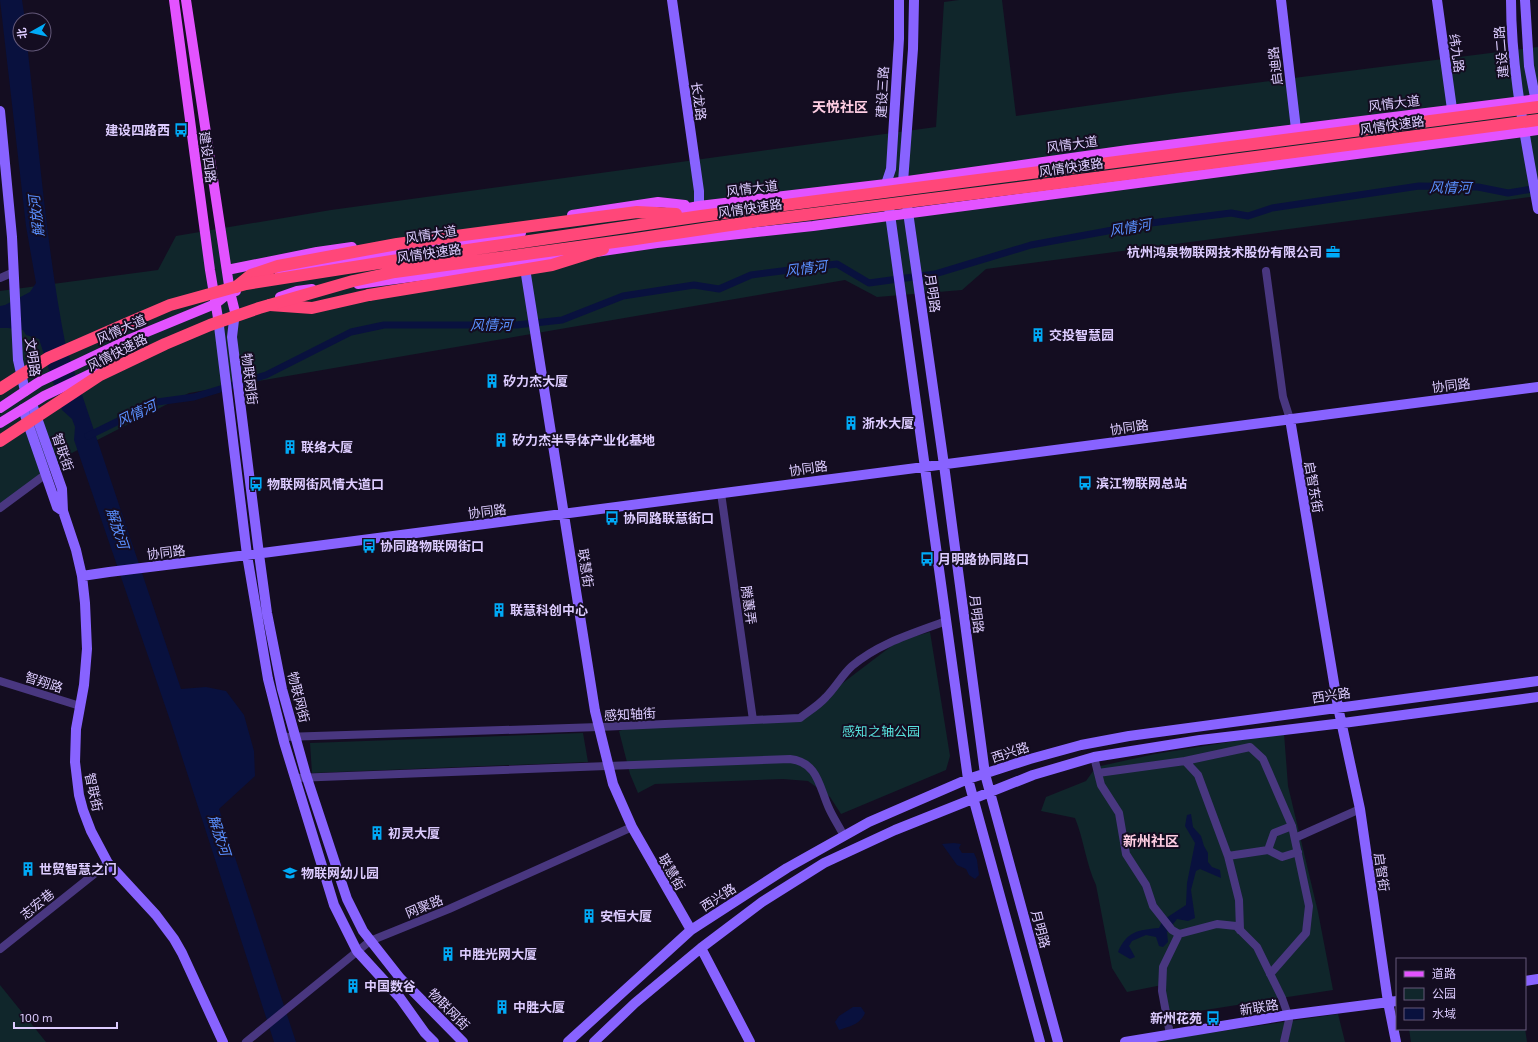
<svg xmlns="http://www.w3.org/2000/svg" width="1538" height="1042" font-family="'Exo 2','Noto Sans SC',sans-serif">
<style>
.green{fill:#10262b}
.water{fill:#09113e}
.lines{fill:none;stroke-linecap:round;stroke-linejoin:round}
.canal{stroke:#09113e;stroke-width:7}
.street{stroke:#493780;stroke-width:8}
.secondary{stroke:#8863ff;stroke-width:10}
.primary{stroke:#e353ff;stroke-width:10}
.highway{stroke:#ff4779;stroke-width:12}
.highway-bridge{stroke:#ff4779;stroke-width:12}
.labels{text-anchor:middle;dominant-baseline:central;stroke-width:4;stroke-linejoin:round;paint-order:stroke}
.street-label{font-size:13px;fill:#dcf;stroke:#140d21}
.poi-label{font-size:13px;font-weight:bold;fill:#dcf;stroke:#140d21;text-anchor:start}
.park-label{font-size:13px;fill:#57e0db;stroke:#140d21}
.neighbourhood-label{font-size:14px;font-weight:bold;fill:#ffcee3;stroke:#140d21}
.water-label{font-size:14px;font-style:italic;fill:#5a90ff;stroke:#140d21}
</style>
<rect width="100%" height="100%" fill="#140d21"/>
<path class="green" d="M959,0h43l14,116 160,-23 362,-46v149l-552,73 -24,21 -85,7 -32,-17 -656,113 -123,63 -66,55v-220l158,-21 18,-34 155,-26 605,-83 8,-125z
M930,632l20,124 -4,14 -105,44 -11,-17 -22,-16 -25,-2 -128,5 -17,9 -8,-19 -11,-43 9,-3 125,-12 49,-2 96,-73z
M583,733l5,29 -276,11 -2,-30z
M1284,733l4,53 30,126 15,78 -166,26 -5,-31 -35,7 -15,-24 -16,-83c-10,-21 -12,-45 -21,-67l-34,-7 5,-14 40,-16 10,-14 59,-13z
M0,985l46,57h-46z
M1338,1014l7,28h-184v-2z
M1525,1028l2,14h-116l-2,-13h116z"/>
<path class="water" d="M0,0h22l3,20h-5v24h7c12,101 19,203 39,303l115,342 25,-2 20,4 18,24 10,36 1,25 -36,33 77,233h-22l-103,-319 -97,-283 1,-13 -3,-8 -10,-9 -23,-71 -13,-4 -3,-5 -15,-2h-8v-22l5,-1 25,-13 6,-9 -10,-57z
M1191,814l2,13 8,9 3,10 4,7v9l4,5 8,3 1,8 -21,-9 -4,2 -5,19 4,28 -7,3 -11,-2 -10,13 1,10 -5,5 -4,-1 -3,-9 -10,-2 -14,6 -3,5 6,11 -5,2 -12,-7c9,-21 20,-22 41,-24l4,-8 23,-15 1,-22 8,-40 -10,-17 2,-11z
M954,843l7,1 -2,4 3,5h12l3,7 2,15 -4,4 -6,-4 -3,-6 -9,-4 -15,-21z
M853,1007h8l4,6c-5,12 -15,13 -26,17l-4,-8 4,-6z"/>
<g class="lines">
<path class="canal" d="M88,436l69,-34 37,-5 72,-22 85,-43 33,-7h132l46,-5 61,-24 71,-11 25,4 32,-14 86,-11 32,19 66,-9 96,-29 120,-22 80,-10 17,3 24,-8 147,-22 59,1 30,6 30,-5"/>
<path class="street" d="M1266,271l17,126 7,22
M0,278l14,-6
M721,493l32,227
M0,508l46,-34
M0,681l80,25
M283,737l316,-10 201,-9c9,-7 19,-13 26,-21 10,-10 16,-22 26,-31 27,-23 62,-33 94,-45
M1094,757l7,28 18,28 7,41 20,31 7,21 19,24 7,4
M1185,761l65,-14 13,12 29,67 17,80 -3,27 -36,41
M1098,773l87,-12 13,14 30,81 11,44 1,30
M295,778l495,-19c27,3 29,26 38,47 4,10 11,20 16,30
M1295,838l65,-29
M1268,850l6,-17 18,-7
M1228,856l40,-6 14,7 16,-5
M0,949l108,-86
M1170,1034l-8,-43 1,-24 16,-33 38,-10 19,2 21,21 25,51 6,17 1,5 -5,22
M246,1042l124,-101 79,-32 183,-82"/>
<path class="secondary" d="M672,0l27,191v15
M1281,0l15,129
M1437,0l15,109
M1511,0c0,71 15,140 27,209
M1525,0l4,66 8,41
M0,111l12,126 6,123 7,31
M905,189l-2,-7 10,-133 1,-49
M887,191l-1,-7 5,-15 8,-130v-39
M907,205l37,260 41,309 73,268
M889,207l79,572 72,263
M524,262l71,449 18,73 19,43 59,103
M235,312l-3,25 27,217 8,59 15,76 24,86 41,124 16,32 37,47 63,64
M218,318l29,237 21,124 16,63 50,163 23,46 43,47 25,35 9,9
M32,404l30,85 1,22 13,39 6,26 3,27 2,46 -3,36 -8,44 -1,33 4,33 4,15 8,21 17,32 48,52 18,24 8,14 41,89
M23,409l34,98 6,4
M1290,419l48,288 22,102 28,193 8,40
M82,576l27,-4 138,-17 1291,-168
M701,948l49,94
M1525,981l13,-2
M568,1042l123,-112 96,-62 82,-46 99,-43 62,-20 51,-14 48,-9 409,-55
M594,1042l41,-39 66,-55 61,-46 62,-39 71,-33 138,-55 61,-18 106,-17 143,-17 195,-26
M1125,1042l163,-27 109,-14"/>
<path class="primary" d="M174,0l36,270 8,48
M186,0l38,252 6,40 5,20
M667,212l32,-6 187,-22 242,-34 410,-51
M572,215l86,-13 27,3
M596,252l61,-9 156,-17 725,-96
M227,270l90,-18 35,-5
M280,273l41,-8 200,-32
M358,284l206,-27
M280,297l17,-6 15,-2
M0,408l39,-26 91,-43 85,-35 15,-12 6,-1
M0,423l44,-27 63,-30"/>
<path class="highway" d="M236,287l15,-12 27,-9 119,-22 59,-8
M270,305l42,3 57,-13"/>
<path class="highway-bridge" d="M456,236l181,-24 39,2
M369,295l183,-30 51,-16
M0,389l48,-31 80,-35 42,-18 76,-21 146,-23 309,-45 837,-109
M0,441l100,-66 65,-31 45,-19 49,-17 94,-27 42,-9 234,-32 128,-19 277,-35 504,-66"/>
</g>
<defs>
<symbol id="bus-bare" viewBox="-9 -9 18 18"><path d="M-5-6H5V4H4V6H2V4H-2V6H-4V4H-5ZM-3.5-4V0h7V-4ZM-3.5 1.2v1.5H-2V1.2ZM2 1.2v1.5H3.5V1.2Z" fill="#00aaf7" stroke="#140d21" stroke-width="2.5" paint-order="stroke"/></symbol>
<symbol id="office-bare" viewBox="-9 -9 18 18"><path d="M-6-3h4V-5.5h4V-3h4V5H-6ZM-1-4.5V-3h2v-1.5ZM-6 0V1H6V0Z" fill="#00aaf7" stroke="#140d21" stroke-width="2.5" paint-order="stroke"/></symbol>
<symbol id="building-bare" viewBox="-9 -9 18 18"><path d="M-4-6H4V6H1V3H-1V6H-4ZM-2.5-4.3h1.7v1.8h-1.7ZM.8-4.3h1.7v1.8H.8ZM-2.5-1h1.7V.8h-1.7ZM.8-1h1.7V.8H.8Z" fill="#00aaf7" stroke="#140d21" stroke-width="2.5" paint-order="stroke"/></symbol>
<symbol id="school-bare" viewBox="-9 -9 18 18"><path d="M0-5L7-2L0 1L-7-2ZM-4 1L0 2.5L4 1V4Q0 6-4 4Z" fill="#00aaf7" stroke="#140d21" stroke-width="2.5" paint-order="stroke"/></symbol>
</defs>
<g fill-rule="evenodd">
<use href="#bus-bare" x="171" y="120" width="20" height="20"/>
<use href="#office-bare" x="1323" y="242" width="20" height="20"/>
<use href="#building-bare" x="1028" y="325" width="20" height="20"/>
<use href="#building-bare" x="482" y="371" width="20" height="20"/>
<use href="#building-bare" x="841" y="413" width="20" height="20"/>
<use href="#building-bare" x="491" y="430" width="20" height="20"/>
<use href="#building-bare" x="280" y="437" width="20" height="20"/>
<use href="#bus-bare" x="1075" y="473" width="20" height="20"/>
<use href="#bus-bare" x="246" y="474" width="20" height="20"/>
<use href="#bus-bare" x="602" y="508" width="20" height="20"/>
<use href="#bus-bare" x="359" y="536" width="20" height="20"/>
<use href="#bus-bare" x="917" y="549" width="20" height="20"/>
<use href="#building-bare" x="489" y="600" width="20" height="20"/>
<use href="#building-bare" x="367" y="823" width="20" height="20"/>
<use href="#building-bare" x="18" y="859" width="20" height="20"/>
<use href="#school-bare" x="280" y="863" width="20" height="20"/>
<use href="#building-bare" x="579" y="906" width="20" height="20"/>
<use href="#building-bare" x="438" y="944" width="20" height="20"/>
<use href="#building-bare" x="343" y="976" width="20" height="20"/>
<use href="#building-bare" x="492" y="997" width="20" height="20"/>
<use href="#bus-bare" x="1203" y="1008" width="20" height="20"/>
</g>
<g class="labels">
<g class="street-label">
<text transform="translate(1501 52) rotate(-95)">建设二路</text>
<text transform="translate(1457 53) rotate(82)">纬九路</text>
<text transform="translate(1275 66) rotate(-97)">启迪路</text>
<text transform="translate(882 92) rotate(-87)">建设三路</text>
<text transform="translate(699 101) rotate(82)">长龙路</text>
<text transform="translate(1394 103) rotate(-7)">风情大道</text>
<text transform="translate(1392 125) rotate(-8)">风情快速路</text>
<text transform="translate(1072 144) rotate(-8)">风情大道</text>
<text transform="translate(208 157) rotate(82)">建设四路</text>
<text transform="translate(1071 167) rotate(-8)">风情快速路</text>
<text transform="translate(752 188) rotate(-7)">风情大道</text>
<text transform="translate(750 208) rotate(-8)">风情快速路</text>
<text transform="translate(431 234) rotate(-9)">风情大道</text>
<text transform="translate(429 253) rotate(-8)">风情快速路</text>
<text transform="translate(933 293) rotate(82)">月明路</text>
<text transform="translate(121 329) rotate(-24)">风情大道</text>
<text transform="translate(117 352) rotate(-27)">风情快速路</text>
<text transform="translate(33 357) rotate(82)">文明路</text>
<text transform="translate(250 379) rotate(83)">物联网街</text>
<text transform="translate(1451 385) rotate(-7)">协同路</text>
<text transform="translate(1129 427) rotate(-8)">协同路</text>
<text transform="translate(63 452) rotate(71)">智联街</text>
<text transform="translate(808 468) rotate(-8)">协同路</text>
<text transform="translate(1314 487) rotate(80)">启智东街</text>
<text transform="translate(487 511) rotate(-7)">协同路</text>
<text transform="translate(166 552) rotate(-7)">协同路</text>
<text transform="translate(586 568) rotate(81)">联慧街</text>
<text transform="translate(749 605) rotate(82)">腾蕙弄</text>
<text transform="translate(977 614) rotate(83)">月明路</text>
<text transform="translate(44 682) rotate(18)">智翔路</text>
<text transform="translate(1331 695) rotate(-8)">西兴路</text>
<text transform="translate(299 697) rotate(76)">物联网街</text>
<text transform="translate(630 714) rotate(-3)">感知轴街</text>
<text transform="translate(1010 752) rotate(-18)">西兴路</text>
<text transform="translate(94 792) rotate(78)">智联街</text>
<text transform="translate(672 872) rotate(60)">联慧街</text>
<text transform="translate(1382 872) rotate(82)">启智街</text>
<text transform="translate(718 897) rotate(-33)">西兴路</text>
<text transform="translate(37 904) rotate(-39)">志宏巷</text>
<text transform="translate(424 906) rotate(-22)">网聚路</text>
<text transform="translate(1041 929) rotate(75)">月明路</text>
<text transform="translate(1259 1007) rotate(-9)">新联路</text>
<text transform="translate(449 1009) rotate(45)">物联网街</text>
</g>
<g class="poi-label">
<text x="170" y="130" text-anchor="end">建设四路西</text>
<text x="1322" y="252" text-anchor="end">杭州鸿泉物联网技术股份有限公司</text>
<text x="1049" y="335">交投智慧园</text>
<text x="503" y="381">矽力杰大厦</text>
<text x="862" y="423">浙水大厦</text>
<text x="512" y="440">矽力杰半导体产业化基地</text>
<text x="301" y="447">联络大厦</text>
<text x="1096" y="483">滨江物联网总站</text>
<text x="267" y="484">物联网街风情大道口</text>
<text x="623" y="518">协同路联慧街口</text>
<text x="380" y="546">协同路物联网街口</text>
<text x="938" y="559">月明路协同路口</text>
<text x="510" y="610">联慧科创中心</text>
<text x="388" y="833">初灵大厦</text>
<text x="39" y="869">世贸智慧之门</text>
<text x="301" y="873">物联网幼儿园</text>
<text x="600" y="916">安恒大厦</text>
<text x="459" y="954">中胜光网大厦</text>
<text x="364" y="986">中国数谷</text>
<text x="513" y="1007">中胜大厦</text>
<text x="1202" y="1018" text-anchor="end">新州花苑</text>
</g>
<g class="park-label">
<text x="881" y="731">感知之轴公园</text>
</g>
<g class="neighbourhood-label">
<text x="840" y="106">天悦社区</text>
<text x="1151" y="840">新州社区</text>
</g>
<g class="water-label">
<text transform="translate(1450 187) rotate(1)">风情河</text>
<text transform="translate(36 216) rotate(-97)">解放河</text>
<text transform="translate(1130 227) rotate(-10)">风情河</text>
<text transform="translate(806 268) rotate(-7)">风情河</text>
<text x="491" y="324">风情河</text>
<text transform="translate(136 413) rotate(-25)">风情河</text>
<text transform="translate(118 528) rotate(72)">解放河</text>
<text transform="translate(220 835) rotate(72)">解放河</text>
</g>
</g>
<rect x="1396" y="958" width="130" height="72" fill="#140d21" stroke="#64597a"/>
<rect x="1404" y="971" width="20" height="6" fill="#e353ff" stroke="#64597a"/>
<text x="1432" y="978" font-size="12" fill="#ddccff">道路</text>
<rect x="1404" y="988" width="20" height="12" fill="#10262b" stroke="#64597a"/>
<text x="1432" y="998" font-size="12" fill="#ddccff">公园</text>
<rect x="1404" y="1008" width="20" height="12" fill="#09113e" stroke="#64597a"/>
<text x="1432" y="1018" font-size="12" fill="#ddccff">水域</text>
<g transform="translate(32 32) rotate(262)"><circle r="19" fill="#140d21" stroke="#64597a"/>
<path d="M0-3L7 15L0 10L-7 15Z" fill="#00aaf7"/>
<text y="-6" font-size="11" font-weight="bold" text-anchor="middle" fill="#ddccff">北</text>
</g>
<path d="M14 1022v6h103v-6" fill="none" stroke="#ddccff" stroke-width="2"/>
<text x="20" y="1022" font-size="12" fill="#ddccff" stroke="#140d21" stroke-width="3" paint-order="stroke">100 m</text>
</svg>
